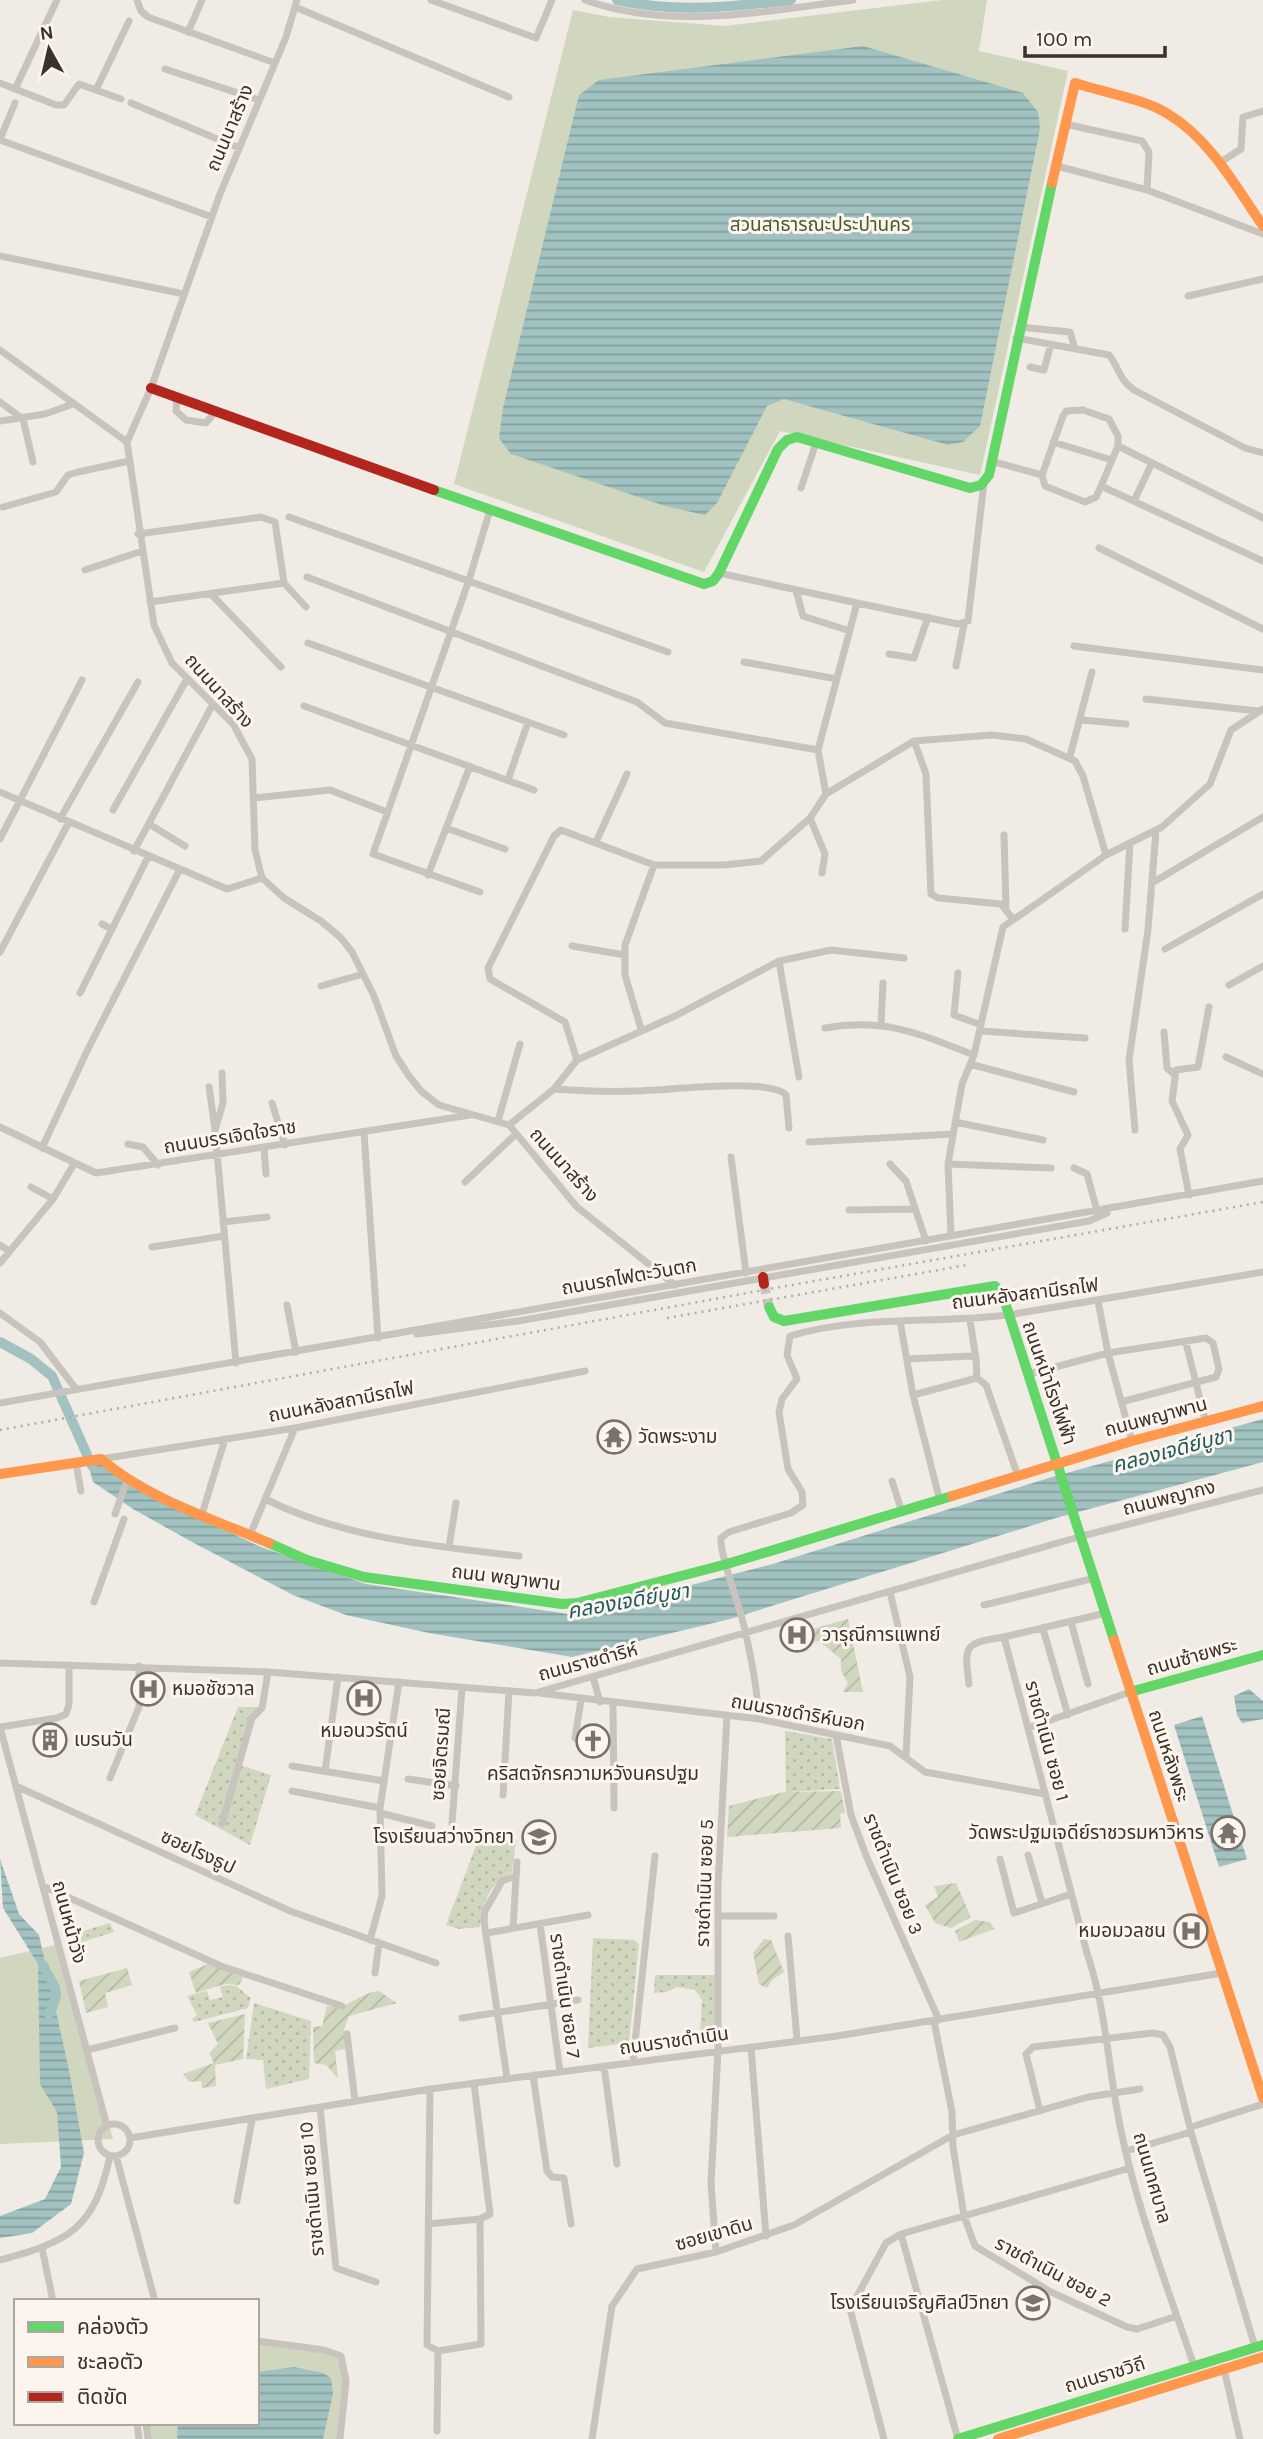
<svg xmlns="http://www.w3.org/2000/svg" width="1263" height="2439" font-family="Karla,'Noto Sans Thai',sans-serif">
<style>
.grass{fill:url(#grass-dots)}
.park{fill:#d1d6bf}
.garden{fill:url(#garden-furrows)}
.water{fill:url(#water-rules)}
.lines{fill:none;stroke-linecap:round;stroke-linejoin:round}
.canal{stroke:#a1c2c1;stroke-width:10}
.secondary-tunnel{stroke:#ccc6c0;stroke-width:10;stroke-dasharray:10 5;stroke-linecap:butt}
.street{stroke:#c9c3be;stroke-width:7}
.fast{stroke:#63d668;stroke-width:10}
.slow{stroke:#ff974d;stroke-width:10}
.jam{stroke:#b3261e;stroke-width:10}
.rail{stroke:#b1aca8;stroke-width:2.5;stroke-dasharray:2 5;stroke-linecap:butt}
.labels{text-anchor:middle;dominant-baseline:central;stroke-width:6;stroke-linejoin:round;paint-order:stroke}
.street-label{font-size:19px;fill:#3b302b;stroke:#fbf5ee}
.park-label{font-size:19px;fill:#4a5a2e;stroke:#fbf5ee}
.poi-label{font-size:19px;fill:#3b302b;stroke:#fbf5ee;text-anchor:start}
.water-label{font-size:21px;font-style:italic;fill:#1f5a5e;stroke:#fbf5ee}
</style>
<defs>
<pattern id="grass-dots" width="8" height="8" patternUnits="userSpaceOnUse" patternTransform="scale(1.75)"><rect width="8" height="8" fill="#d1d6bf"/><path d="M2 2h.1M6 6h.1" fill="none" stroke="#b4b8a4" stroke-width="1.8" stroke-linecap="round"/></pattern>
<pattern id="garden-furrows" width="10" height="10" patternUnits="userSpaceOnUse" patternTransform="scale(1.75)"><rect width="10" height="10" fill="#d1d6bf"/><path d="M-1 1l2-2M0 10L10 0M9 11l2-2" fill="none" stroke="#b4b8a4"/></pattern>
<pattern id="water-rules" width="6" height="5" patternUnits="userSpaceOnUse" patternTransform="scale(1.75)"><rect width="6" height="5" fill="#a1c2c1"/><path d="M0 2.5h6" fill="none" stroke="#849e9d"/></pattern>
</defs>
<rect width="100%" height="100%" fill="#f0ebe5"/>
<path class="grass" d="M238,1707h21l-23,57 35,11 -21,70 -55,-30z
M785,1731l47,8 8,50 -54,3z
M480,1835l36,5 -4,33c-22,9 -30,31 -32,54l-21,2 -13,-4z
M110,1923l4,9 -32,10 1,8 -8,3 -5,-18z
M593,1938l41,2 5,4 -10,99 -41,5z
M655,1975h62v56l-17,2 2,-33 -7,-10 -18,-3 -11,5 -12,1z
M226,1985l10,1 15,12 -3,10 -54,14 -2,-3 5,-4 -10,-19 20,-5 3,9 13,-3 -3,-10z
M254,2003l57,18 -2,58 -43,10 -3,-29 -17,-1z"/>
<path class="park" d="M942,0h45l-8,51 89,20 -88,404 -200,-44 -76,141 -250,-88 119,-474 36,7 116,9z
M59,1944l54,195 -113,5v-186z
M257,2344l67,7 15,8 6,14 -6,66h-190l-2,-16h110z"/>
<path class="garden" d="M848,1619l15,73h-20l5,-9 -7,-12v-12l-22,-18 -12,2 -2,-8 4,-5z
M841,1791l4,22 -5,1 1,14 -114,9 2,-31 55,-14z
M956,1883l15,34 -20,11 -16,-5 -10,-18 13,-8 -4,-11z
M975,1920l15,2 4,7 -35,13 -4,-11z
M764,1939l7,1 13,32 -12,8 -5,8 -8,-4 -6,-31z
M208,1964l35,13 -4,8 -14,-1 -29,9 -7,-21z
M127,1968l5,17 -27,8 3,14 -22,6 -7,-32z
M379,1991l18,12 -48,13 -5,14 2,19 -11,2 3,27 -12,-13 -12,-2 -1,-36 9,-1 5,-20c23,4 31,-13 52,-15z
M245,2014l-2,45 -28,6 1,21 -14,2 -1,-7 -12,1 -6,-8 31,-11 -5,-10 9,-9 -10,-21z"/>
<path class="water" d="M863,46l160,47 15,19 2,17 -60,297 -17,16 -15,3 -164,-46 -17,7 -50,97 -12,12 -40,-9 -154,-52 -12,-16 4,-30 76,-313 20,-15z
M1263,1419v43l-207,56 -326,101 -158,38 -143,-24 -83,-18 -53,-20 -101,-53 -59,-33 -40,-27 -5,-18 11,-1 42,27 120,57 105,37 209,31 198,-51 279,-87z
M1249,1689l14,12v18l-21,4 -5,-8 -3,-19z
M1202,1716l45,143 -28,8 -45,-142z
M0,1859l19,55 20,21 30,135 15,83 -13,51 -39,29 -32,5v-22l45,-17 16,-32 -4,-55 -17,-28 -2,-120 -35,-56z
M294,2367l29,6 8,5 2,16 -10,45h-146l1,-16h79v-51z"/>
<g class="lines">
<path class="canal" d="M617,0c58,13 115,7 174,0
M0,1342l31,17 21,17 40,90
M43,1965c10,23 20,22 6,49"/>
<path class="secondary-tunnel" d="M764,1284l5,23"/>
<path class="street" d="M137,0l4,11 7,6 127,46
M297,0l-11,37 -66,157 -69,194 -24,54 27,183 18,38 61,61 19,35 3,91 7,28 22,20 37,23 20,17 11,14 22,44 22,60 13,20 12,15 18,14 70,20 68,82 98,78
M431,0l105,38 16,-38
M585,0c86,31 180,11 268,0
M295,7l214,90
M188,32l14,-32
M165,69l94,31
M0,83l56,22h8l15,-21 42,15
M15,89l42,-89
M96,90l33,-69
M131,103l108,45
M1065,124l77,17 7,11 -2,38 116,44
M0,139l15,-36
M0,140l212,77
M1219,163l22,-14 2,-32 20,-6
M1057,166l90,24
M0,256l184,38
M1188,296l75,-17
M1019,327l51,5 5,17
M1016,338l93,17c10,12 10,25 25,35l111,58 18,5
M0,350l127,92
M1030,367l14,3 7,-26
M177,397l-1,14 10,9 20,3 10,-13
M0,402l23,17 10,43
M0,421l45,-7 28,-10
M1053,442l59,18
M991,461l51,14
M1101,486l-5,11 -11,5 -40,-16 -3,-11 21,-59 3,-5 17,-1 26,9 9,17v10
M801,488l15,-45
M1134,501l18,-38
M3,507l53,-15 12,-17 10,-3 51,-11
M289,517l379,135
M1263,518l-145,-72 -17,40 162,75
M138,534l123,-17 14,5 9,61 -134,19
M1099,548l164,81
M85,570l57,-19
M307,577l330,125 28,21 153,27 39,-147 -138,-30
M284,583l22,24
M796,590l7,26 47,15
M211,594l70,73
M857,603l101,21 10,-3 16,-139
M308,643l256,92
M1074,646l189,24
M889,654l25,4 14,-41
M744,662l93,17
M956,666l8,-42
M1146,699l112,12
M304,706l230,84
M1082,720l44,4
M914,741l12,33 5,120 7,4 63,6 12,15
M818,750l8,44
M1070,756l22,-84
M508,780l20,-58
M0,792l227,97 35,-11
M254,798l76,-8 57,22
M113,810l74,-131
M810,818l15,36 -3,19
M60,819l78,-137
M149,824l36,22
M446,828l59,21
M1004,835l2,71
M0,839l82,-159
M596,842l31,-68
M134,851l79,-147
M428,875l42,-109
M1152,883l111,-66
M480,892l-107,-38 96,-274 21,-70
M102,924l10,5
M1125,929l5,-86
M572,946l53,9
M1165,949l98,-55
M0,952l69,-130
M779,961l20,116
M958,973l-4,42 27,10
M1229,985l34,-19
M321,986l42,-12
M80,993l68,-136
M881,1024l2,-41
M825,1028c59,-11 95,6 149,27
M641,1029l-16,-54v-30l29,-80
M980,1031l105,7
M1164,1032l3,36 7,6
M1226,1057l37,17
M577,1060l-12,-38 -75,-43 -2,-11 66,-132 7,-6 93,35h70l37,-4 49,-43 16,-24 88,-53 78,-6 34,4 49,22 8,15 23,79
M970,1064l104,28
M222,1073l1,30 -8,27 21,233
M209,1087l6,42
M554,1089c27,2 54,3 82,2 27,0 134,-14 150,4l3,33
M272,1103l13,42
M498,1121l22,-77
M955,1122l88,18
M509,1125l45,-36 23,-29 98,-44 104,-55 52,-11 73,8
M0,1127l96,46 374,-58
M1135,1130l-6,-70 19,-130 8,-99
M364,1132l14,206
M809,1142l144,-8
M128,1144l15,3 15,18
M42,1148l45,-97 92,-180
M264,1148l2,26
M731,1157l15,116
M890,1164l16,17 20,60
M948,1164l103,4
M1074,1168l13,6 10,37
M465,1182l51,-48
M31,1187l22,12
M1189,1195l-9,-46 8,-14 -16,-34 4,-31 22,-3 11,-60
M849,1210l65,-1
M223,1222l44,-5
M951,1236l-3,-72 14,-80 12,-29 29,-128 103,-72 56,-28 48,-43 21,-54 32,-21
M0,1245l9,6
M152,1247l72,-11
M0,1263l53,-64 21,-35
M1098,1301l10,52 24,88
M287,1305l9,47
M0,1313l40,29 36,47
M970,1320l6,39
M900,1321l13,74 27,106
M417,1334l101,-13 571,-100 18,-8
M1186,1343l20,80
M907,1359l65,-3 4,3 1,19 -64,17
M1029,1374l79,-21 98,-15 7,5 6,26 -3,8 -95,25
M977,1378l9,7 32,91
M0,1403l1263,-222
M101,1459l194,-31 290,-57
M76,1463l5,28
M892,1481l10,31
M265,1499c78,39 168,47 254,57
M115,1514l13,-36
M202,1514l23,-75
M250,1535l45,-107
M449,1547l7,-44
M890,1592l20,85 -4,78
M94,1602l30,-83
M984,1605l111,-27
M1106,1613l-102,24 83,316c19,57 20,104 31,162 15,84 49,170 76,251
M1071,1622l17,62
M1043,1629l25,86
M0,1663l268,9 267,21 547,-157 181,-46
M593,1677l7,25
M969,1684c-5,-39 -5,-41 35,-47
M539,1693l220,26 131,27 35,26 120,22
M613,1703l1,105
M759,1719c-2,-33 -8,-64 -16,-97 -4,-18 -24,-70 -22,-84l8,-6 62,-19 12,-8 -1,-13 -14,-23 -9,-57 3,-13 15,-20 -10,-24 3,-19c69,-21 146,-12 218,-21l255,-43
M0,1727l107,399
M0,1727l57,-9 9,-4 3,-10v-39
M1028,1728l102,-36
M836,1735l15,80 16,43 72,162
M575,1738l6,-38
M292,1766l92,15
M325,1771l13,-94
M110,1778l29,-71v-41
M408,1779l48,7
M16,1786l274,125 146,52
M292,1791l88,17
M503,1795l6,-104
M380,1813l52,13
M452,1823l10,-135
M222,1824l30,-106 10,-10 6,-36
M1028,1855l14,48
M1000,1859l14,54 57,-19
M43,1886l178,80 121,40
M718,1916h56
M540,1924l20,148
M513,1928l4,-66
M487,1933l101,-18
M788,1936l9,103
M370,1940l12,-44 -2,-88 19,-126
M375,1973l4,-30
M462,2018l116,-18
M934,2021l18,91 1,35 11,69 11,30 76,46 76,35 10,2 40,-13
M347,2034l8,67
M751,2047l15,189
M87,2050l88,-22
M633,2061l22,-205
M604,2066l13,98
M533,2075l14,96 5,6 12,1 7,46
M507,2078l-23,-157 1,-10 17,-30 14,-5
M430,2089l-3,256 11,6 43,-7 -1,-125
M320,2107l16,161 40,14
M1040,2111l-14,-57 7,-7 120,-14 10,2 7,12 21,85
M98 2140a16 16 0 1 1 32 0a16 16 0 1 1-32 0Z
M1191,2127l72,-23
M130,2138l300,-49 407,-53 385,-63
M1126,2151l65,-19 64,215
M116,2156l39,145
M237,2201l15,-81
M428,2224l52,-5 10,-5 -16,-131
M901,2234l57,205
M42,2248l11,53
M716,2252l-5,-69 7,-133v-165l9,-169
M0,2260c69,-19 94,-30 110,-104
M257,2341l67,9 17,6 5,25 -6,58
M1224,2369l16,70
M137,2423l2,16
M146,2423l2,16
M437,2431l1,-80
M592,2439l20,-133 25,-37 79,-17 78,-27 159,-90 135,-38 52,-8
M884,2439l-34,-130 36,-66 15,-9 229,-66"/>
<path class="fast" d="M434,490l270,94 9,-3 6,-8 59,-124 9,-9 10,-3 173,51 11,-3 8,-10 63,-292
M769,1307l5,10 10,4 211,-35 7,7 112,347
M269,1543l38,17 57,17 198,27 15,-1 150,-39 225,-68
M1130,1692l133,-37
M958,2439l305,-94"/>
<path class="slow" d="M1052,183l23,-100c27,9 70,16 93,31 42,25 68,73 95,112
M0,1474l101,-15c47,40 112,60 168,84
M952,1496l180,-55 131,-35
M1114,1640l149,458
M998,2439l265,-82"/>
<path class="jam" d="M151,388l283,102
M763,1277l1,7"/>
<path class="rail" d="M667,1318l300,-53
M0,1430l769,-141 494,-87"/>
</g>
<defs>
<symbol id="temple-ring" viewBox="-11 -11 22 22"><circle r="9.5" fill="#fbf5ee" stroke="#7a716c" stroke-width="1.5"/><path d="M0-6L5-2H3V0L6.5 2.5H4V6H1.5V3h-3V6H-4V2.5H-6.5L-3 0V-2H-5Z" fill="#7a716c"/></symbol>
<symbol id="hospital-ring" viewBox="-11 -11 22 22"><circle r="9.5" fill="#fbf5ee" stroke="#7a716c" stroke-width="1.5"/><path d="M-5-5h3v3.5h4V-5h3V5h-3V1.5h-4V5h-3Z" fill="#7a716c"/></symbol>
<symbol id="building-ring" viewBox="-11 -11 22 22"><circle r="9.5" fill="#fbf5ee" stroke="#7a716c" stroke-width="1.5"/><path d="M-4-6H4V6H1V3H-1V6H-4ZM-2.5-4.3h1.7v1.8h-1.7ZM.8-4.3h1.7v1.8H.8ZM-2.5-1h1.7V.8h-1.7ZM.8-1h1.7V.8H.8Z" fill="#7a716c"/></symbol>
<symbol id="church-ring" viewBox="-11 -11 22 22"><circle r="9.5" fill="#fbf5ee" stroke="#7a716c" stroke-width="1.5"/><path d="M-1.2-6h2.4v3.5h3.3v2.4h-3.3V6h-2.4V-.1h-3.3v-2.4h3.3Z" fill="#7a716c"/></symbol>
<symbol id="school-ring" viewBox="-11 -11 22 22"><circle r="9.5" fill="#fbf5ee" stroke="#7a716c" stroke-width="1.5"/><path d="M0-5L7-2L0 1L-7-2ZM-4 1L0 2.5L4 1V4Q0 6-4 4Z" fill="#7a716c"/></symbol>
</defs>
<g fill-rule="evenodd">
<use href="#temple-ring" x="595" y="1418" width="38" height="38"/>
<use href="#hospital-ring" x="778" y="1616" width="38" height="38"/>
<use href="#hospital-ring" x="129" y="1670" width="38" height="38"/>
<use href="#hospital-ring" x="345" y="1679" width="38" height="38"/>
<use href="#building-ring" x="31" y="1721" width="38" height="38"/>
<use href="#church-ring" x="574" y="1722" width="38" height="38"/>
<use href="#temple-ring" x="1209" y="1814" width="38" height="38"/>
<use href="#school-ring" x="520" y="1818" width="38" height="38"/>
<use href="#hospital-ring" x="1172" y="1912" width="38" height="38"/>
<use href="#school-ring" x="1014" y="2284" width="38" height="38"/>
</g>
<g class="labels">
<g class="street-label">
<text transform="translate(230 128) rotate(-67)">ถนนนาสร้าง</text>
<text transform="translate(219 691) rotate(48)">ถนนนาสร้าง</text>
<text transform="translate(230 1137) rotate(-9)">ถนนบรรเจิดใจราช</text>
<text transform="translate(564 1165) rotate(48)">ถนนนาสร้าง</text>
<text transform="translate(629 1277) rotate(-10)">ถนนรถไฟตะวันตก</text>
<text transform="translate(1025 1294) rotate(-7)">ถนนหลังสถานีรถไฟ</text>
<text transform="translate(1049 1383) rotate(71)">ถนนหน้าโรงไฟฟ้า</text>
<text transform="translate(341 1402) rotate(-11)">ถนนหลังสถานีรถไฟ</text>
<text transform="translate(1156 1417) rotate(-15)">ถนนพญาพาน</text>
<text transform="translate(1169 1498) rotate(-14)">ถนนพญากง</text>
<text transform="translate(506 1578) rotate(7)">ถนน พญาพาน</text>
<text transform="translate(1192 1657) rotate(-16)">ถนนซ้ายพระ</text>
<text transform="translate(588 1662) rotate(-15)">ถนนราชดำริห์</text>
<text transform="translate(798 1713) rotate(10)">ถนนราชดำริห์นอก</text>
<text transform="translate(1047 1741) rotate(75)">ราชดำเนิน ซอย 1</text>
<text transform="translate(441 1754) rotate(-86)">ซอยจิตรมณี</text>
<text transform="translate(1169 1756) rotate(72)">ถนนหลังพระ</text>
<text transform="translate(198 1852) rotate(25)">ซอยโรงธูป</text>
<text transform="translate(893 1874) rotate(68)">ราชดำเนิน ซอย 3</text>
<text transform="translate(705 1883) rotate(-88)">ราชดำเนิน ซอย 5</text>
<text transform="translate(69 1922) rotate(75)">ถนนหน้าวัง</text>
<text transform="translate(565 1996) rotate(82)">ราชดำเนิน ซอย 7</text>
<text transform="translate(674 2041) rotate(-8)">ถนนราชดำเนิน</text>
<text transform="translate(1152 2178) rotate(74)">ถนนเทศบาล</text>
<text transform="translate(312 2189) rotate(-95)">ราชดำเนิน ซอย 10</text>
<text transform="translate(714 2234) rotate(-16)">ซอยเขาดิน</text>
<text transform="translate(1053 2272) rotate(28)">ราชดำเนิน ซอย 2</text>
<text transform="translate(1105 2375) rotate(-17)">ถนนราชวิถี</text>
</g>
<g class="park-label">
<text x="820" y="225">สวนสาธารณะประปานคร</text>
</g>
<g class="poi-label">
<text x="638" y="1437">วัดพระงาม</text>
<text x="822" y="1635">วารุณีการแพทย์</text>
<text x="172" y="1689">หมอชัชวาล</text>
<text x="364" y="1731" text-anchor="middle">หมอนวรัตน์</text>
<text x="74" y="1740">เบรนวัน</text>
<text x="593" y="1774" text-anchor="middle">คริสตจักรความหวังนครปฐม</text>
<text x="1204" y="1833" text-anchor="end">วัดพระปฐมเจดีย์ราชวรมหาวิหาร</text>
<text x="514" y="1837" text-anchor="end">โรงเรียนสว่างวิทยา</text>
<text x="1166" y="1931" text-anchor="end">หมอมวลชน</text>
<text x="1009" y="2303" text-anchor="end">โรงเรียนเจริญศิลป์วิทยา</text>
</g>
<g class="water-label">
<text transform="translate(1172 1450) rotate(-15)">คลองเจดีย์บูชา</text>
<text transform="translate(628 1601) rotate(-10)">คลองเจดีย์บูชา</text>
</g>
</g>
<rect x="14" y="2299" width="245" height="126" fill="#fbf5ee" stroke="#aea6a0" stroke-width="2"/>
<rect x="28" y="2322" width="35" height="10" fill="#63d668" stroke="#aea6a0" stroke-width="2"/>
<text x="77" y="2334" font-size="21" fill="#3b302b">คล่องตัว</text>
<rect x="28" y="2357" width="35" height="10" fill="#ff974d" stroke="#aea6a0" stroke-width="2"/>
<text x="77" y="2369" font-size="21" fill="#3b302b">ชะลอตัว</text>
<rect x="28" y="2392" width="35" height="10" fill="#b3261e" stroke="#aea6a0" stroke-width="2"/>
<text x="77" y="2404" font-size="21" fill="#3b302b">ติดขัด</text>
<g transform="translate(49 49) rotate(352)" stroke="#fbf5ee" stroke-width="5" paint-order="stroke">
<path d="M0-5L12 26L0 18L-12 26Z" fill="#3b302b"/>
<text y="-10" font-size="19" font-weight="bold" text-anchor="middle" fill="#3b302b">N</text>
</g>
<path d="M1025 46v10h140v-10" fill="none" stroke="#3b302b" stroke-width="3.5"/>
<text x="1036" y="46" font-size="21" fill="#3b302b" stroke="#fbf5ee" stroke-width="5" paint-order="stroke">100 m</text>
</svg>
